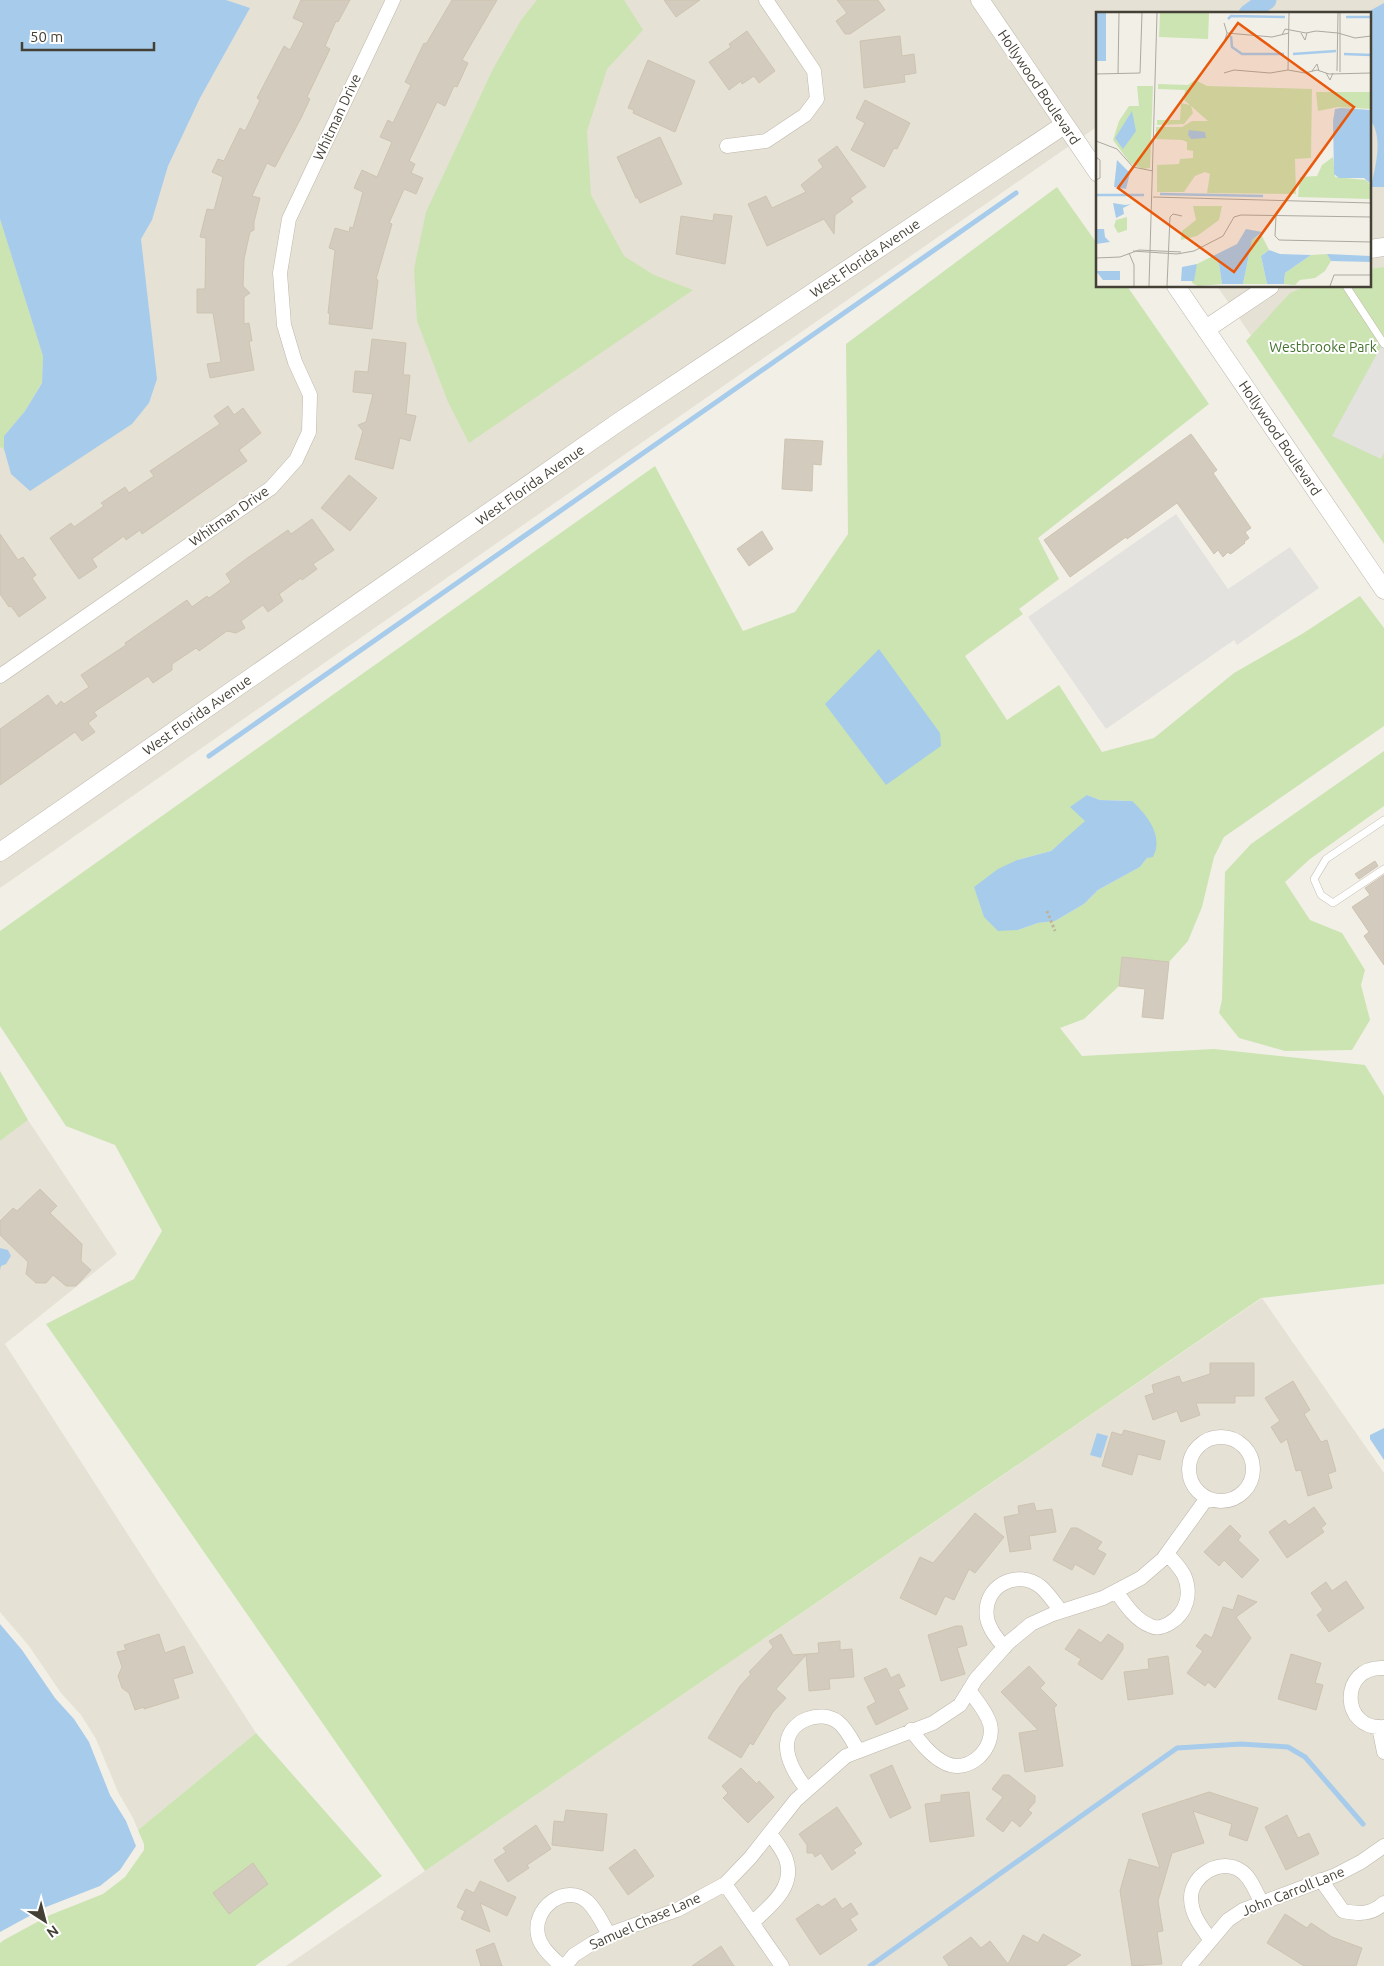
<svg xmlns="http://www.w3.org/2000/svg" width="1384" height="1966" font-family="Ubuntu,sans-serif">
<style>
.residential{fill:#e6e1d5}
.green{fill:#cbe4b2;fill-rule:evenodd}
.parking{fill:#e3e2de}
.water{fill:#a7cceb}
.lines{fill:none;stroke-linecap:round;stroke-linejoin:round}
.stream{stroke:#a7cceb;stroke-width:5}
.canal{stroke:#a7cceb;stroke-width:19}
.building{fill:#d3cbbd;stroke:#cdc3b1}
.service-casing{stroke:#bdb7aa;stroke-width:8}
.minor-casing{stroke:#bdb7aa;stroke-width:15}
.tertiary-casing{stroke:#bdb7aa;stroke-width:19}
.path{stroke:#beb39c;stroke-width:3;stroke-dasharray:2.5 2.5;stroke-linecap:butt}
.service{stroke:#fff;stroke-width:7}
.minor{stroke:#fff;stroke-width:14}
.tertiary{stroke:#fff;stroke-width:18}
.labels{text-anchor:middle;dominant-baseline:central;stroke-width:4;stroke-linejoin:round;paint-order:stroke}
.street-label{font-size:14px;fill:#444036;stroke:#fff}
.park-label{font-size:14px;fill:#44722e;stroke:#fff}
.inset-river{fill:none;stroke:#a7cceb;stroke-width:2.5}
.inset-road{fill:none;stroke:#aca9a0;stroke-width:1}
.view{fill:#e8590c;fill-opacity:0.15;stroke:#e8590c;stroke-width:2.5}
.inset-edge{fill:none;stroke:#444036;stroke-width:2.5}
</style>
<rect width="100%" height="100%" fill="#f2efe7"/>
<path class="residential" d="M0,0h1384v529l-167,-243h153v-272h-272v112l-1098,762z
M28,1120l89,134 -112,90 251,389 -118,97 -5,-12 -15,-26 -22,-53 -15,-24 -20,-22 -32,-47 -29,-34v-471z
M1262,1298l122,175v493h-1098z"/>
<path class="green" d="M537,0h87l19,30 -36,39 -20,62 4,64 33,61 30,19 39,15 -224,153 -21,-41 -31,-81 -3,-52 12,-57 67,-143 28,-49z
M1057,187l41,58v41h29l82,118 -171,134 21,41 -40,30 4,5 -58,42 42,64 52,-35 43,67 52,-14 80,-65 68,-39 58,-38 24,32v98l-160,111 -10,20 -12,50 -14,34 -19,21 -47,-5 -3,29 -35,33 -24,9 22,28 132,-7 151,16 19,31v188l-123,14 -836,573 -379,-547 88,-45 28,-48 -47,-86 -49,-19 -66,-100v-95l655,-465 88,165 52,-19 53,-78 -2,-190zM1087,795l13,5 32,1 15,57 -7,9 -42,23 -14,14 -29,17 -17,2 -20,7 -1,-70 34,-9 35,-30z
M0,219l43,137 -1,26 -17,29 -21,25v13l-4,-2z
M1384,267v277l-138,-203 44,-48 17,-7h63v-17z
M1384,751v55l-74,53 -25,23 25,38 32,13 23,37 -4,15 9,35 -18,30 -67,1 -46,-13 -20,-25 3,-13 3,-128 26,-28z
M0,1071l28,49 -28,21z
M256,1733l126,143 -127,90h-255v-23l4,-3 46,-25 53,-21 22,-17 19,-27v-6l-6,-14z"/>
<path class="parking" d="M1384,341v112l-3,6 -49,-23z
M1176,514l52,75 62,-42 29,41 -82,57 -3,-5 -128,89 -78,-112z"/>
<path class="water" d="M0,0h226l24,8 -50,90 -32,68 -16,54 -11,19 16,140 -8,24 -17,21 -102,67 -19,-17 -7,-25v-13l21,-25 17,-28 1,-27 -43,-137z
M1384,3v184h-13c4,-19 13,-51 -1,-67v-106h-6z
M879,649l61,84 1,13 -55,39 -61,-81z
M1087,795l13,5 32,1c15,14 32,35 21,56l-6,1 -7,9 -42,23 -14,14 -29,17 -17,2 -20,7 -20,1 -14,-14 -10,-30 24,-18 19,-9 34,-9 34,-30 -15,-14z
M0,1248l8,2 3,6 -5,8 -5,2 -1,4z
M1384,1428v32l-14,-21v-4z
M1097,1433l11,3 -7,22 -11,-3z
M0,1624l22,26 33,48 19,21 15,23 21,53 16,26 10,25 -16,24 -20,16 -54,21 -46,25z"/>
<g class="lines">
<path class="stream" d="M209,756l807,-563
M870,1966l307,-218 64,-4 47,3 17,10 58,67"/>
<path class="canal" d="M1248,14l19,-14"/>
</g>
<path class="building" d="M301,0h49l-12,22 -2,-1 -11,25 5,3 -23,48 3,2 -9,19 -26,49 -8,-4 -15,33 8,2 -6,24v8l-4,2 -6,27 -1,27 7,7 -6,4v27l5,-1 3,18h-3l5,29 -44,8 -3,-14 14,-2 -8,-49h-16v-24h8l1,-51 -6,-1 7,-28 7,1 9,-33 -11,-5 6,-13 6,2 16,-33 5,3 15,-31 -3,-2 27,-52 6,4 14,-27 -11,-5z
M452,0h45l-35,60 6,3 -11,24 -3,-1 -9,20 -8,-4 -28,59 6,3 -4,9 12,5 -7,16 -12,-5 -15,34 3,1 -16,55 2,1 -6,49 -43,-5 1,-10 -2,-1 7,-63 -6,-2 6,-20 14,4 1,-5 3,1 10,-36 -9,-4 8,-18 15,7 15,-35 -12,-5 8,-17 5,3 18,-38 -6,-3 19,-39 2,1z
M664,0h36l-24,17z
M837,0h41l7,10 -35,24h-5l-9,-13 11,-8z
M747,31l28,40 -16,12 -5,-7 -12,8 -1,-3 -12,9 -20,-28 22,-15 -2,-3z
M900,36l2,20 12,-2 2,19 -12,2 1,7 -41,6 -4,-47z
M648,60l47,21 -20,51 -42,-19 1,-3 -6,-2z
M865,100l45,23 -13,26 -3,-1 -10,19 -33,-17 14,-27 -9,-5z
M660,137l22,47 -42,19 -2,-5h-2l-19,-41z
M837,146l29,41 -16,11 3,4 -18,13 -1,19 -10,-15 -57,27 -19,-42 18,-8 6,12 34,-16 -5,-7 22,-18 -5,-7z
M714,214l18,2 -7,48 -49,-10 5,-38 32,5z
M372,339l34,4 -3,32h7l-4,39 10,2 -6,25 -10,-3 -7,31 -38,-10 8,-28 -5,-6 8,-3 7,-28 -20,-2 2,-21 13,1z
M228,406l6,9 9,-7 18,25 -22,17 8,11 -105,73 -2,-4 -14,10 -2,-4 -32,23 5,8 -18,12 -29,-41 21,-15 3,4 30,-21 -3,-3 24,-16 4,6 25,-17 -4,-5 70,-47 -6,-8z
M1191,434l26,36 -4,3 38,55 -6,4 4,6 -5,4 1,1 -13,10 -2,1 -2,-2 -5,5 -5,-7 -4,4 -37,-51 -50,36 -1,-2 -56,40 -26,-37z
M785,439l38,2 -2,24 -8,-1 -1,27 -30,-2z
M349,475l28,23 -27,33 -29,-23z
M312,519l22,31 -21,14 4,5 -15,11 -1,-2 -22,16 4,7 -15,11 -5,-7 -22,16 4,7 -9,5 -9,-2 -28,20 -3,-3 -24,16v6l-19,13 -5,-7 -54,36 3,4 -9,7 7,9 -13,9 -7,-9 -75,53v-56l48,-34 8,11 5,-5 3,3 25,-17 -8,-12 45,-30 -1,-2 62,-43 5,7 15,-11 2,2 22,-16 -5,-8 20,-15 42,-29 3,4z
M762,531l11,18 -24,17 -12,-17z
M0,534l18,26 5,-3 13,18 -4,3 14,20 -27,19 -8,-11 -2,1 -9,-13z
M1375,861l3,5 -19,13 -4,-5z
M1384,875v90l-20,-29 5,-4 -17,-25 18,-12 -5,-7z
M1122,957l47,5 -6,57 -21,-2 3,-28 -26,-3z
M40,1189l17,17 -7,7 32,31 -1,17 10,9 -15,16h-10l-13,-11 -7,8h-10l-10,-9 2,-12 -28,-27v-14l13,-13 4,3z
M1210,1363h44v33h-19v7h-39l4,12 -19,7 -4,-11 -24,9 -8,-24 9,-3 -2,-8 27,-9 3,7 28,-9z
M1293,1381l17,29 -6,4 17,28 6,-2 9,31 -8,3 4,14 -24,8 -7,-26 -5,1 -9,-32 -6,4 -10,-16 9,-6 -15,-23z
M1124,1430l41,11 -5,19 -22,-6 -6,21 -30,-9 10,-34 10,3z
M1034,1503l2,8 16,-2 4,23 -27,4 2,13 -21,3 -6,-35 15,-3 -1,-8z
M1314,1507l12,17 -5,4 3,4 -37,26 -18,-26 16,-12 4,5z
M975,1513l29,24 -29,36 -6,-4 -15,31 -9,-4 -9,19 -36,-17 20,-41 13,6z
M1230,1525l11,11 -3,4 21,20 -17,18 -18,-18 -5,6 -15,-14z
M1071,1528h6l25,14 -5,7 9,5 -12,21 -19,-11 -3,6 -19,-10z
M1346,1581l18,27 -35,24 -12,-17 6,-5 -12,-17 15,-11 6,9z
M1238,1595l19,7 -21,15 15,21 -36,50 -7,-6 -3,4 -18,-13 16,-22 -7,-5 9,-12 7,4 11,-31 10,3z
M956,1626h6l5,19 -10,3 8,26 -24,7 -13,-46z
M1079,1629l22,14 7,-9 15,10v5l-21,31 -24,-16 3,-5 -16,-10z
M159,1634l6,19 19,-7 9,27 -20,6 6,19 -35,11v-2l-9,3 -6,-17 -7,-5 -4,-12 4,-9 -5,-15 9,-2 -2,-5z
M781,1634l12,21 26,-2 -1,-10 22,-2v9l12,-1 2,28 -25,2 1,10 -21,2 -3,-36 -30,34 10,9 -13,14 -20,33 -3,-2 -9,15 -33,-20 32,-52 11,-12 -2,-2 24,-25 -4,-6z
M1291,1654l30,9 -6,20 8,2 -7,25 -38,-11z
M1168,1656l5,38 -45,6 -4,-28 25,-3 -1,-10z
M1029,1666l16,17 -5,5 17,17 -3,3 9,58 -38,6 -6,-39 19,-3 -37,-38z
M886,1668l5,10 8,-4 6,12 -7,3 10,20 -32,16 -9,-18 9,-5 -12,-24z
M892,1765l19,43 -21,10 -20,-43z
M741,1768l16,16 2,-3 15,16 -26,26 -25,-25 5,-5 -6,-7z
M1003,1775h6l26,21v6l-7,8 4,3 -12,14 -8,-7 -9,12 -17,-13 17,-22 -11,-8z
M969,1792l5,44 -44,6 -5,-38 16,-2v-7z
M1209,1792l49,16 -11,33 -18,-6 3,-11 -39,-13 11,32 -32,10 -14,48 5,30 -6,1 5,32 -30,2 -12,-75 9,-32 31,9 -18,-54z
M837,1807l25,37 -9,6 3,3 -24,17 -11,-17 -6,4 -2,-4h-6v-8l-8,-11z
M566,1810l41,4 -4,37 -51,-6 2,-24 10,1z
M1287,1815l11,23 11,-5 10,21 -33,16 -21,-43z
M536,1825l15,24 -24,16 2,3 -21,14 -14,-22 12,-8 -3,-4z
M635,1849l19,27 -26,19 -19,-27z
M253,1863l15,21 -39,30 -16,-21z
M480,1881l36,16 -9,19 -27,-13 10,29 -29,-13 4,-8 -8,-4 9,-18 8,4z
M835,1898l7,11 9,-6 7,11 -8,5 7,11 -37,25 -24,-36 22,-15 4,3z
M1285,1914l22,14 4,-5 21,14 30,11 -6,18h-52l-37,-23z
M1043,1934l38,21 -16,11h-116l-6,-9 28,-20 10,11 9,-7 18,23 15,-29 15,8z
M494,1943l8,23h-21l-5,-16z
M721,1946l13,20h-42z"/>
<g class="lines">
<defs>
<path id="service" d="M1346,286l38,58
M1384,820l-58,39 -12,20 7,16 12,8 51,-34"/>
<path id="minor" d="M727,146l39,-5 39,-26 12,-16 -3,-28 -48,-71
M0,676l271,-188 25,-28 13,-28 1,-37 -15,-33 -11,-37 -4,-52 9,-54 104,-219
M1189 1469a32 32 0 1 1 64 0a32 32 0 1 1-64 0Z
M1116,1591c9,13 19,29 35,35 6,3 14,0 19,-3 17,-10 22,-30 14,-48 -4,-7 -11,-15 -17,-21
M1005,1647c-8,-7 -16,-19 -18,-29 -5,-32 30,-50 54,-31 8,7 14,17 20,24
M1384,1668c-45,-3 -44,63 0,59
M1379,1727l5,25
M911,1730c10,13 20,26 34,33 24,12 51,-15 45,-39 -3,-12 -14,-24 -21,-34
M807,1789c-10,-11 -21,-30 -20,-45 2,-24 34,-35 51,-22 9,7 15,20 20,29
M1321,1880l22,31c16,3 28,4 41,-8
M725,1884l57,82
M752,1923c18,-17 44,-36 34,-64 -3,-9 -11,-18 -16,-26
M1210,1939c-9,-12 -19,-25 -19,-41 0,-23 30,-41 50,-27 10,6 15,22 21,32
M561,1966c-9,-9 -21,-19 -23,-31 -6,-27 28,-53 50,-33 9,9 15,22 21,33
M565,1966l9,-11 19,-12 22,-11 62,-22 48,-26 25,-26 46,-58 50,-44 87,-33 27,-18 16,-26 32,-36 23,-19 22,-10 50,-16 38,-20 22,-19 44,-61
M1189,1966l39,-46 15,-10 93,-35 25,-13 23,-16"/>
<path id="tertiary" d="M980,0l118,173
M1370,249l14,-2
M1176,286l208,304
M1206,329l64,-43
M0,852l620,-431 444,-296"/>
</defs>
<use href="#service" class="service-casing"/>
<use href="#minor" class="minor-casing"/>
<use href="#tertiary" class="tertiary-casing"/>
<path class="path" d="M1047,911l8,20"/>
<use href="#service" class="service"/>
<use href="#minor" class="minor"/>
<use href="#tertiary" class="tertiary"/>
</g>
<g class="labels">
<g class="street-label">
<text transform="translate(1039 87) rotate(56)">Hollywood Boulevard</text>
<text transform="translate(337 117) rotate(-65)">Whitman Drive</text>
<text transform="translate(865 258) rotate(-34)">West Florida Avenue</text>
<text transform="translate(1280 438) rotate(56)">Hollywood Boulevard</text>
<text transform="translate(530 485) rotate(-35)">West Florida Avenue</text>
<text transform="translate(229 516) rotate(-35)">Whitman Drive</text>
<text transform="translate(197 715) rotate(-35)">West Florida Avenue</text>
<text transform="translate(1293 1891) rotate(-22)">John Carroll Lane</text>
<text transform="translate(645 1921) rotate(-24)">Samuel Chase Lane</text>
</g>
<g class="park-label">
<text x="1323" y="347">Westbrooke Park</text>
</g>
</g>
<g transform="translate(1096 12)">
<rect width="275" height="275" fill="#f2efe7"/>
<path d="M64,1h49l-1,26 -49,-2zM99,68l12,6 105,3 -1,69 -16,1 1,35 -89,-1 3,-19 -5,-2 -10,4 -11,16h-27v-27l22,-1 1,-5 13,-1v-7l-6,-1v-8l-5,-2 -26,-1v-12h26l10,-6h16l-17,-15 2,7 -9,11 -27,1v-5h23l1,-17 9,2 -6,-5 1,-10 -27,-1v-5l30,1zM41,74h16l-3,82 -7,1 -13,-6 -17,-23 6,-19 10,-15h10zM220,80h55v17l-33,-2 -20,4zM237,145l2,20 31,3 5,5v14l-73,-2 2,-20 17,-1 5,-11zM97,194h29l-3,14 -22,16 -16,4 1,-9 14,-11zM31,205v13l-9,3 -4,-7 2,-6zM165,222l8,16 -8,6 6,28h-24l9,-44zM231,242l4,7 -6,10 -10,7 -15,2 -5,5 -11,-1 1,-11 26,-18zM117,244l6,8 3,20 -24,2 -6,-3 5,-19z" fill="#cbe4b2"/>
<path d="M0,1h10v48h-10zM245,96l30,2v74l-7,-6h-25l-5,-4 -1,-53 2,-12zM36,99l4,20 -13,18 -8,-11zM93,118l16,2 1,6 -15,1 -3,-4zM21,148l13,13 -4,16 -12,-2zM17,191l12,2 6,-1 -8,4 1,6 -8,4zM0,217h8l1,8 5,5 -14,2zM150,217l16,3 -10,8 -9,44h-21l-3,-20 -6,-8 24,-12zM173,238l11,4 31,1 -26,18 -1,11h-17l-6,-28zM231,242l44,2v6l-40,-1zM101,252l-3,17h-13l1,-14zM0,259h24v9h-17z" fill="#a7cceb"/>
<path class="inset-river" d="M250,5h25M132,7l3,-3 54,1M135,24l1,11 10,7h42M197,42l43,-3M248,42l27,1M64,182l103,2M0,183h48"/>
<path class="inset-road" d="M131,21l45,4 17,-4M205,21l4,7 2,-7M186,23l3,-6 21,4 10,-2 22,2 17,5 16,-2M128,31l3,-10 -3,-10M192,58l1,-57M216,59l5,-7 2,7M241,59l1,-58M244,60v-59M128,61l10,-3 36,3 18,-3 17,3 12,-3 12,4 42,-1M230,61l4,7 3,-7M0,62l44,-1 2,-60M22,62l1,-61M0,129l21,8 16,18 20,4M0,145l4,3v18l-4,2M57,185l218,6M180,204l-1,20 4,4 92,2M37,239l44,3 17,-3 29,-15 11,-19 7,-2 130,2M33,241l5,12v21M0,246l24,-1 19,-7 42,2M53,274l8,-273M71,274l3,-69 3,-3 9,2M234,274l4,-11h37"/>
<path class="view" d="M142,11l116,84 -120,165 -116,-84z"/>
<rect width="275" height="275" class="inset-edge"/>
</g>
<g transform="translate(45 1921) rotate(144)" stroke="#ffffff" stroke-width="4" paint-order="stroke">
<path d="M0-4L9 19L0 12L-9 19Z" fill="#444036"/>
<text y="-8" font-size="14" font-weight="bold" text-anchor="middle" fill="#444036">N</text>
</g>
<path d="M22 42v8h132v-8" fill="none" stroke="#444036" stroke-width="2.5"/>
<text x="30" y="42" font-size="15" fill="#444036" stroke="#ffffff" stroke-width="4" paint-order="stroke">50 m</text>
</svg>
